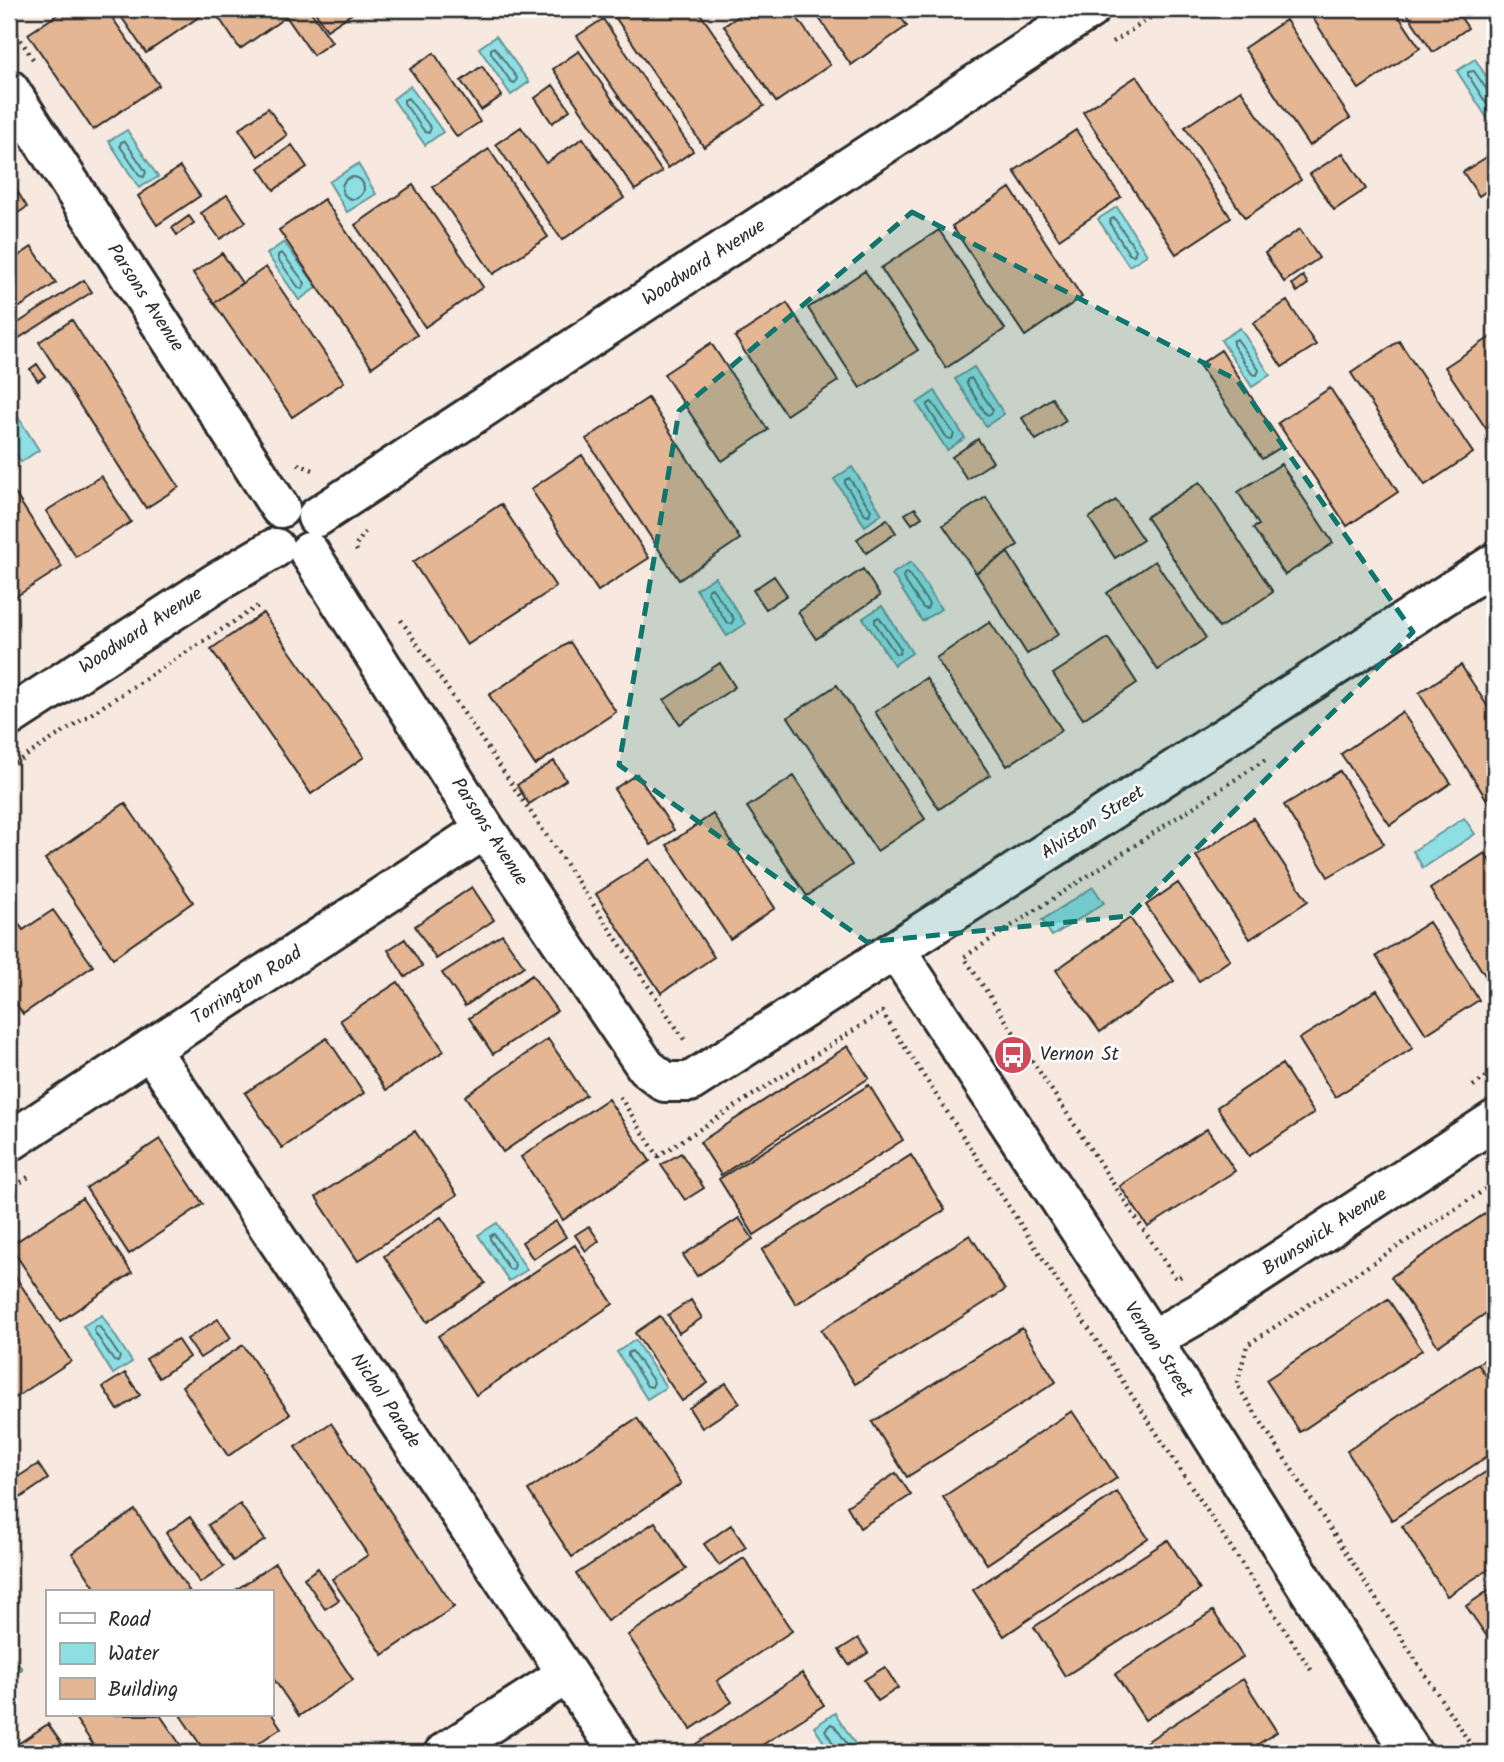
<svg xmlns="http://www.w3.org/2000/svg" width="1504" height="1762" font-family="Kalam,sans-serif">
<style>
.green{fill:#99e2b2;stroke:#62866e;stroke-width:2}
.water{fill:#8ddfe4;stroke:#66979a;stroke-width:2}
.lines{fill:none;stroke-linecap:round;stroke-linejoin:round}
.shore{stroke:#527375;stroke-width:2}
.building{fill:#e4b694;stroke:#2b2b2b;stroke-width:2}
.street-casing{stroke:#2b2b2b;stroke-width:44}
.path{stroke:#2b2b2b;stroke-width:4.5;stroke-dasharray:2 5;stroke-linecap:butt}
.street{stroke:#fff;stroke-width:38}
.marked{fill:#0f766e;fill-opacity:0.2;stroke:#0f766e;stroke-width:5;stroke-dasharray:14 9;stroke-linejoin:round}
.labels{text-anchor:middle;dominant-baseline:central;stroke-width:5;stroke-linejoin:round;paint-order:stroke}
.street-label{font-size:19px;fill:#2b2b2b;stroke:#fff}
.poi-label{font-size:19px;fill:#2b2b2b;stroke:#fff;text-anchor:start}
</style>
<rect width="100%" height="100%" fill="#f7e9df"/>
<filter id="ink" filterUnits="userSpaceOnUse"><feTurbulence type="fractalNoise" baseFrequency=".0143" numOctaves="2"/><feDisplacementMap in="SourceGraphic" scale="14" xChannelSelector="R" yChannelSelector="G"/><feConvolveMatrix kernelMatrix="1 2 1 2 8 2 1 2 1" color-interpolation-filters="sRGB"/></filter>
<g filter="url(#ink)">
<path class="green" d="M9,1649l13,20 -13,9z"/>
<path class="water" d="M496,36l33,46 -18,13 -32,-47z
M1475,59l20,31v23l-8,5 -30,-47z
M410,86l33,46 -18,13 -32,-46z
M127,130l31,47 -19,11 -30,-47z
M358,164l18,30 -29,18 -18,-30z
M1117,207l30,48 -18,11 -31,-47z
M284,242l33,45 -18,13 -32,-46z
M1240,328l30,47 -18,12 -31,-47z
M974,367l30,47 -18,12 -31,-47z
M935,391l30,47 -18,12 -30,-47z
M9,403l30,47 -18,12 -12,-19z
M852,467l30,47 -17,12 -31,-47z
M911,562l30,47 -19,12 -30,-47z
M715,577l30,47 -18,12 -31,-47z
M882,606l30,47 -18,12 -31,-47z
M1464,818l11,16 -52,34 -10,-17z
M1093,887l11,16 -52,33 -10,-16z
M497,1223l30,47 -18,11 -31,-46z
M102,1315l30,47 -19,12 -30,-48z
M635,1340l31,47 -19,12 -30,-47z
M835,1713l26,40h-30l-17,-26z"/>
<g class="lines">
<path class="shore" d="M494,47l23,31 -2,5 -4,-1 -20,-29v-4z
M1495,93l-8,-3 -13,-19 -6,1v3l20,31 7,1
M408,98l23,30 -2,5 -4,-1 -21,-29v-3z
M125,141l21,31 -2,5 -4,-1 -20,-30 1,-4z
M342 188a11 11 0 1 1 22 0a11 11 0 1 1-22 0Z
M1114,218l22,32 -2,5 -5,-1 -19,-30v-4z
M282,253l23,30 -2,6 -4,-1 -21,-29v-4z
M1237,339l22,31 -2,5 -5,-1 -19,-29v-4z
M971,378l22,32 -3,5 -4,-1 -19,-30v-4z
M932,402l22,32 -2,5 -5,-1 -19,-30v-4z
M849,478l22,32 -2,5 -4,-1 -20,-30v-4z
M908,573l21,31 -2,5 -4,-1 -20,-30 1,-4z
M712,588l22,31 -3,5 -4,-1 -19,-30v-3z
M879,617l22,32 -2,5 -4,-1 -20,-30v-4z
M494,1234l21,31 -2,5 -4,-1 -19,-30v-3z
M99,1326l21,31 -2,5 -4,-1 -20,-30 1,-4z
M632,1351l22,31 -2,5 -5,-1 -19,-30v-3z
M837,1753l-1,-5 -11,-18 6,-6 4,2 18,27"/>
</g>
<path class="building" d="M66,9h40l53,76 -66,45 -65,-96z
M116,9h92l1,1 -63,43z
M213,9h68l5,8 -46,32z
M281,9h28l23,33 -19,13z
M313,9h46l-32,21z
M621,9h76l67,97 -60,41 -91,-133z
M749,9h42l39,56 -54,37 -52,-76z
M813,9h82l12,17 -56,39z
M1307,9h87l26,39 -61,41z
M1404,9h51l13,19 -35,24z
M603,19l90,132 -25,17 -91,-132z
M1286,20l64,98 -41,28 -65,-98z
M579,51l83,121 -27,18 -82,-121z
M434,53l46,69 -23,15 -47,-68z
M482,66l20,30 -21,14 -20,-29z
M1137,76l94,142 -55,36 -93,-142z
M553,85l17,25 -18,13 -17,-25z
M1241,90l60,90 -56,38 -60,-91z
M268,108l19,27 -29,21 -19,-27z
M521,127l25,36 37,-25 41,60 -62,42 -66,-96z
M1076,130l45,67 -62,42 -45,-68z
M292,145l15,22 -33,23 -15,-22z
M489,149l59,88 -55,37 -60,-87z
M1343,153l23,36 -32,21 -24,-36z
M1493,153l2,3v29l-16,11 -16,-24z
M180,167l20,29 -43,29 -19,-29z
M9,178l18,29 -18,12z
M413,185l70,102 -58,40 -70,-102z
M1010,188l72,109 -57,39 -73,-110z
M227,195l19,27 -26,17 -19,-26z
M324,199l93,136 -45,32 -93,-137z
M189,216l5,7 -17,12 -5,-7z
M1300,229l19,29 -35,24 -19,-29z
M939,230l66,99 -59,39 -65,-100z
M32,247l24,36 -41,27 -6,-10v-38z
M222,253l20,30 -28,20 -21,-30z
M266,267l78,115 -52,35 -78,-114z
M865,271l53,79 -58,38 -52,-80z
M1303,276l5,8 -11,8 -5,-8z
M84,280l8,12 -73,46 -7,-11z
M1287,301l29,44 -34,22 -29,-44z
M787,303l51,78 -52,34 -51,-78z
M72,320l107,167 -33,21 -107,-166z
M1495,334v108l-50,-75z
M1399,341l74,112 -48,32 -74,-112z
M711,343l57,87 -46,31 -58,-87z
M1221,350l62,96 -21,13 -63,-94z
M37,364l8,12 -7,5 -8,-12z
M1330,388l68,104 -51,34 -69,-103z
M648,398l92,141 -61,41 -93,-141z
M1052,398l14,23 -30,19 -14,-22z
M978,439l15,23 -26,17 -15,-22z
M582,455l67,103 -51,33 -67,-102z
M1281,464l52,79 -48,32 -32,-47 6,-3 -21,-33z
M101,476l30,46 -55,35 -30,-46z
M1200,482l73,110 -54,36 -73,-111z
M9,484l53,83 -53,34z
M986,497l32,48 -42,28 -33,-48z
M1116,500l27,40 -28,18 -26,-40z
M501,504l55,83 -89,58 -54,-83z
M915,508l7,9 -10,7 -7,-10z
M887,519l9,14 -30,20 -9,-14z
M1008,553l51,81 -32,20 -51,-81z
M1155,561l51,77 -48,32 -51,-77z
M863,569l17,27 -64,43 -18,-27z
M774,576l13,19 -21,14 -13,-19z
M263,613l101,144 -53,37 -100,-145z
M990,622l72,108 -55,36 -71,-108z
M1108,638l29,45 -54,36 -30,-45z
M570,642l46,70 -81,53 -46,-70z
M720,663l15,24 -55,37 -16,-24z
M1461,665l34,53v81l-6,4 -70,-110z
M926,678l64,97 -51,34 -64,-97z
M837,685l88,134 -48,32 -89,-134z
M1402,712l49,71 -61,42 -49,-71z
M554,761l12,19 -37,24 -12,-19z
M1340,771l44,73 -56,33 -44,-72z
M637,774l37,56 -23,15 -37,-56z
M794,776l58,89 -45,31 -60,-89z
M125,803l68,99 -80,56 -68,-99z
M713,814l62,94 -45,31 -63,-94z
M1253,818l55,83 -58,38 -54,-83z
M1485,853l10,16v122l-65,-102z
M650,859l64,98 -53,36 -65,-99z
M1178,883l52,77 -31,21 -53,-76z
M472,887l22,33 -58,39 -21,-33z
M9,909l14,21 30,-20 40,56 -70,48 -14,-21z
M1130,918l44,63 -74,51 -44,-62z
M1429,922l50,78 -53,34 -50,-78z
M502,934l22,32 -59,40 -23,-33z
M405,939l17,27 -17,11 -17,-27z
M532,975l25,36 -64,43 -24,-36z
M398,982l46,69 -58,39 -46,-70z
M1377,990l36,58 -78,49 -36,-58z
M327,1038l37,55 -82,55 -37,-55z
M548,1039l38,56 -83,57 -38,-56z
M848,1046l21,32 -148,97 -21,-33z
M1282,1064l32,49 -65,43 -32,-49z
M869,1085l34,55 -149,95 -35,-56z
M608,1099l42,62 -87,59 -42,-63z
M1207,1129l28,42 -87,56 -28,-41z
M415,1131l42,64 -99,66 -42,-64z
M160,1139l43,65 -74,50 -43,-66z
M681,1153l23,35 -19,12 -24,-35z
M911,1155l34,55 -149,94 -34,-54z
M82,1198l50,75 -72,48 -50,-75z
M1495,1207v100l-57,39 -47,-69z
M441,1217l44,66 -58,39 -43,-66z
M739,1218l14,21 -56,37 -14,-21z
M556,1221l10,16 -33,22 -11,-17z
M589,1226l10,15 -13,10 -11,-16z
M970,1235l35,55 -150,94 -34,-54z
M575,1245l38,59 -137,91 -38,-59z
M9,1267l62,94 -62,41z
M1388,1299l34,51 -122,82 -34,-52z
M691,1300l11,18 -23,15 -11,-18z
M660,1316l48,67 -26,18 -47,-68z
M218,1319l13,19 -31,20 -13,-19z
M1022,1328l34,54 -149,95 -35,-55z
M177,1339l12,18 -30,21 -13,-19z
M243,1345l47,69 -62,42 -46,-70z
M1495,1352v37l-17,-25z
M1478,1364l17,25v62l-103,69 -45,-69z
M125,1373l15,22 -22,15 -15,-23z
M726,1383l14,20 -38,25 -13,-20z
M1072,1411l45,67 -130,86 -44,-67z
M637,1418l44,66 -109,73 -44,-67z
M331,1423l123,184 -71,48 -51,-76 36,-24 -73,-108z
M38,1464l10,15 -28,19 -10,-16z
M1495,1466v99l-48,31 -45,-70z
M896,1473l15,22 -51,33 -13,-22z
M1117,1492l31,46 -144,98 -31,-46z
M240,1504l25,36 -32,21 -25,-36z
M135,1510l55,82h-92l-26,-39z
M190,1517l34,50 -24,16 -34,-50z
M655,1522l31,47 -79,52 -31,-47z
M731,1525l15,22 -27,18 -15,-21z
M1168,1540l32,50 -135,86 -31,-49z
M744,1558l48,73 -75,50 15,21 -41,27 -63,-94z
M275,1563l78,117 -54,36 -28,-41v-83h-38z
M318,1568l21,32 -14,9 -21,-31z
M1495,1586v62l-29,-42z
M1213,1611l30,46 -98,63 -30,-46z
M858,1638l10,15 -19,12 -10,-15z
M885,1667l13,21 -20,13 -14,-21z
M802,1673l22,32 -71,46 2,2h-58l-4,-7z
M1243,1679l34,53 -33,21h-104l-3,-5z
M271,1713l10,15 -37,25h-38l-26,-38z
M73,1715h87l26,38h-87z
M48,1724l20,29h-59v-3z"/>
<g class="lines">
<defs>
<path id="street" d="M9,89l271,419
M317,517l773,-508
M309,552l176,277 161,238 19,15h25l805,-519
M9,717l208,-135 58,-34
M896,950l256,390 260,413
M150,1049l470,704
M9,1142l476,-313
M1152,1340l49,-28 294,-192
M444,1753l123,-79"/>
</defs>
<use href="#street" class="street-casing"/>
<path class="path" d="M9,22l24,37
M1113,42l51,-33
M298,464l18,7
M357,551l-2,-4 10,-15
M401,620l285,422
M9,767l249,-161
M1473,1086l22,-15
M620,1097l38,59 224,-144 431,661
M9,1190l21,-14
M1181,1276l-5,3 -212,-322 304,-199
M1476,1753l-239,-368 10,-40 248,-162"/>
<use href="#street" class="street"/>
</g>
</g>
<path class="marked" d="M912,212l325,168 176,252 -284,284 -262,26 -248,-177 60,-354z"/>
<defs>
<symbol id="bus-disc" viewBox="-11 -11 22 22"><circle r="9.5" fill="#d1495b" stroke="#fff"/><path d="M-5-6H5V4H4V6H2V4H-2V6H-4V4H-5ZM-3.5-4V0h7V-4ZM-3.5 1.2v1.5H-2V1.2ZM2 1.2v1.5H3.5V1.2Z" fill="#fff"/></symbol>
</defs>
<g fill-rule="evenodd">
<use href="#bus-disc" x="991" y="1033" width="44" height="44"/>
</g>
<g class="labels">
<g class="street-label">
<text transform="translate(704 263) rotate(-33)">Woodward Avenue</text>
<text transform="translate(145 298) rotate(57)">Parsons Avenue</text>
<text transform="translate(141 631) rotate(-33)">Woodward Avenue</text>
<text transform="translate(1093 823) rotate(-33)">Alviston Street</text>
<text transform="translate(489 832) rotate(57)">Parsons Avenue</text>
<text transform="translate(247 986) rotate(-33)">Torrington Road</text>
<text transform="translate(1325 1232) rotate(-33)">Brunswick Avenue</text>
<text transform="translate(1158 1350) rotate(57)">Vernon Street</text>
<text transform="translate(385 1401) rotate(56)">Nichol Parade</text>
</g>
<g class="poi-label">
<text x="1040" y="1055">Vernon St</text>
</g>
</g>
<rect width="1504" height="1762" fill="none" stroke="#fff" stroke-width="35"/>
<rect x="18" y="18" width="1469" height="1727" fill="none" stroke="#2b2b2b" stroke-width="2.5" filter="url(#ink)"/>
<rect x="46" y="1590" width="228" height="126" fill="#ffffff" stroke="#aaaaaa" stroke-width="2"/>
<rect x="60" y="1613" width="35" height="10" fill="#ffffff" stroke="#aaaaaa" stroke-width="2"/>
<text x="108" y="1626" font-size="21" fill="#2b2b2b">Road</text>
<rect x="60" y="1643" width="35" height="21" fill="#8ddfe4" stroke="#aaaaaa" stroke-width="2"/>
<text x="108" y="1660" font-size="21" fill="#2b2b2b">Water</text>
<rect x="60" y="1678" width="35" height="21" fill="#e4b694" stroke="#aaaaaa" stroke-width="2"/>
<text x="108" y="1696" font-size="21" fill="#2b2b2b">Building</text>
</svg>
